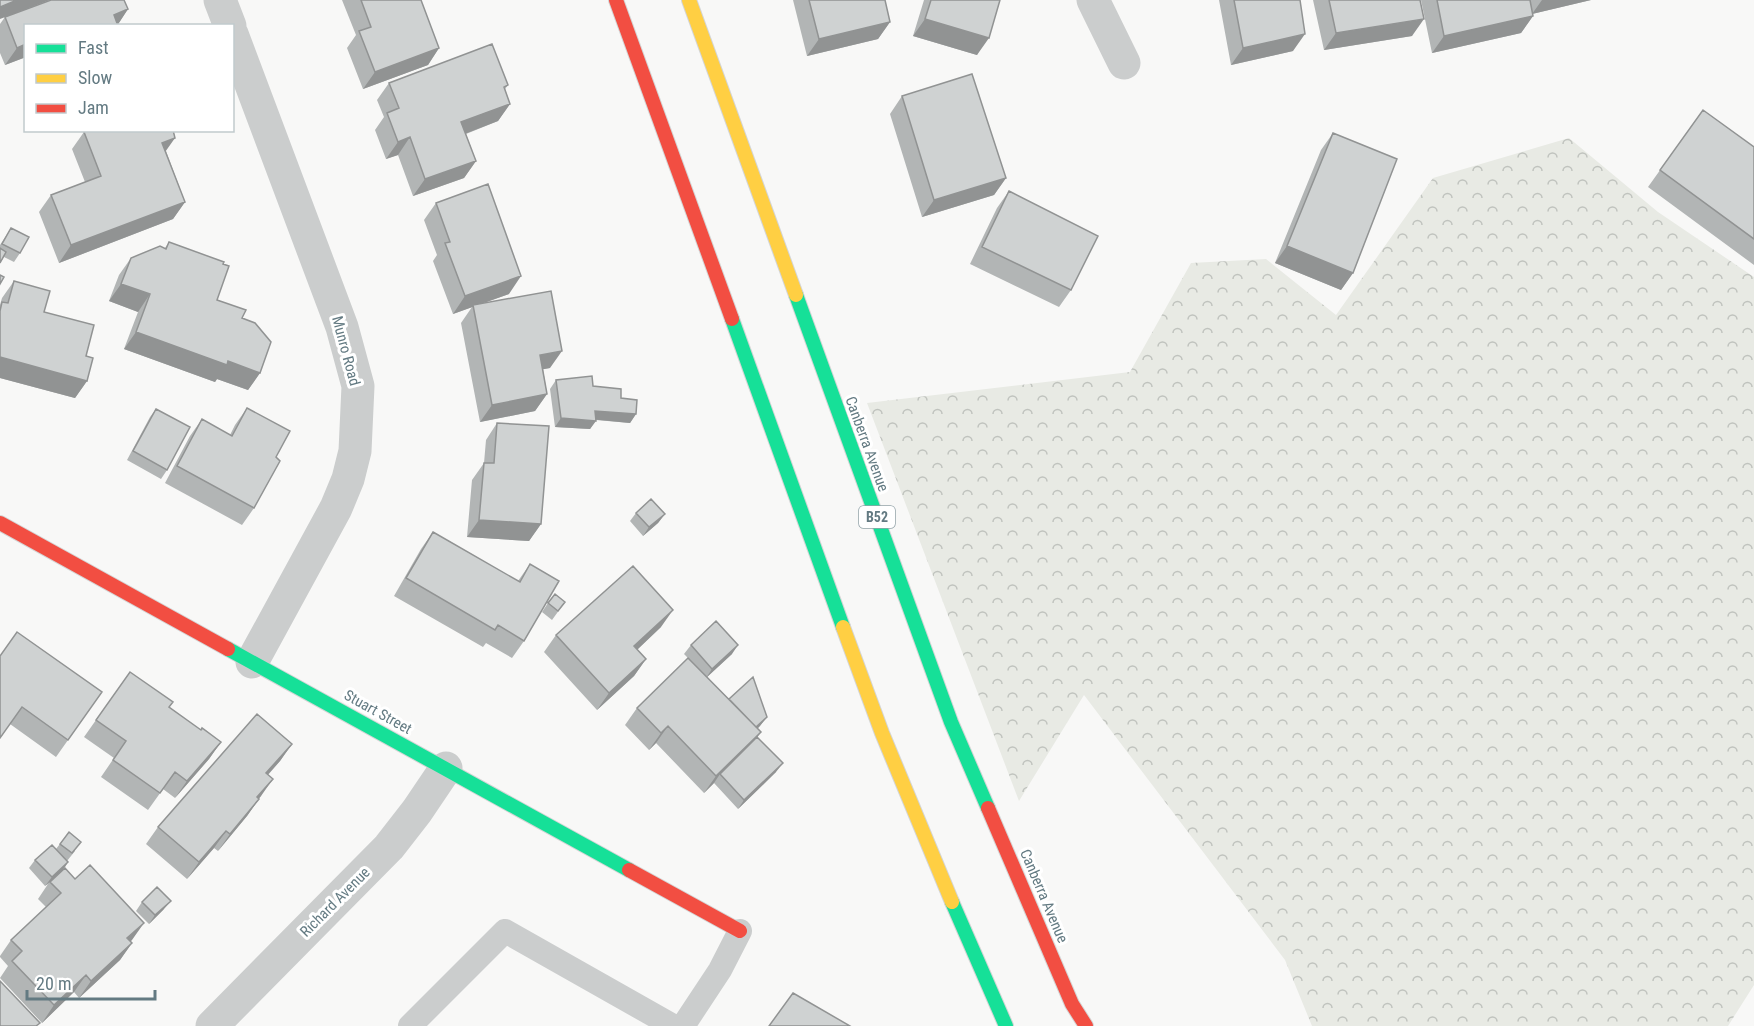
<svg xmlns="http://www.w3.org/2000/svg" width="1754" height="1026" font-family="'Roboto Condensed',sans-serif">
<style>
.forest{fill:url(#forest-crowns)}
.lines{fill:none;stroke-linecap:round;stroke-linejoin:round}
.fast-casing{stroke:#d4d5d5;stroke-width:16}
.slow-casing{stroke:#d4d5d5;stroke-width:16}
.jam-casing{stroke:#d4d5d5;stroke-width:16}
.lane{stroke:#cbcdcd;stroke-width:24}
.street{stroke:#cbcdcd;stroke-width:33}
.fast{stroke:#16e098;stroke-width:14}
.slow{stroke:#ffcf43;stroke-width:14}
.jam{stroke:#f24e42;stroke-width:14}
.wall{fill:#b2b5b5}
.shaded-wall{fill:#919393}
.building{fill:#cfd2d2;stroke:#919393;stroke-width:1.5}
.labels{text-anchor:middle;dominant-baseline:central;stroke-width:6;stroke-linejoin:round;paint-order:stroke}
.shield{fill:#fff;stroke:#92a2a8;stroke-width:1.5}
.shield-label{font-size:14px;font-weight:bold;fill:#637a82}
.street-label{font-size:15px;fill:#637a82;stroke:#fff}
</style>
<defs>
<pattern id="forest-crowns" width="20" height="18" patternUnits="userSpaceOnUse" patternTransform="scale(1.5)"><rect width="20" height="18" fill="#e8eae4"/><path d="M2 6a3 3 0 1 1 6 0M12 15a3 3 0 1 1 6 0" fill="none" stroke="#c0c3be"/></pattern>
</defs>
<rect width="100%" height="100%" fill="#f8f8f7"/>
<path class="forest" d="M1569,138l89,74 96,65v708l-26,41h-416l-27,-66 -201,-265 -65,106 -152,-398 263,-31 61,-109 75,-4 70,56 97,-137z"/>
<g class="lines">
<defs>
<path id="fast" d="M796,295l155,427 37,86
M732,319l111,308
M228,649l401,221
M952,902l54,124"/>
<path id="slow" d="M689,0l107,295
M843,627l39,106 70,169"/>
<path id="jam" d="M616,0l116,319
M0,523l228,126
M988,808l84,196 14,22
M629,870l111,61"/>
</defs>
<use href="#fast" class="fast-casing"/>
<use href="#slow" class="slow-casing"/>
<use href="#jam" class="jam-casing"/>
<path class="lane" d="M410,1026l95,-95 168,95
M683,1026l37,-56 20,-39"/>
<path class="street" d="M220,0l10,26
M1093,0l31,63
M232,34l110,293 16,59 -3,65 -7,28 -12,29 -84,154
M212,1026l177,-179 28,-36 29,-43"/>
<use href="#fast" class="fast"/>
<use href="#slow" class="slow"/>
<use href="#jam" class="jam"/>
</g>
<path class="wall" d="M342,0h79l18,48 -11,17 -65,24 -16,-41 9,-13z
M793,0h92l5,22 -12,17 -71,17z
M924,0h76l-23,55 -64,-19z
M1219,0h81l-7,51 -62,14z
M1313,0h107l-8,36 -88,14z
M1421,0h170l-59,14 1,2 -12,17 -89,20z
M128,9l-10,15 -92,2v31l-21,8 -5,-12v-29l5,-7z
M389,83l119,2 -3,4 5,15 -12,17 -32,13 10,27 -12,17 -51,18 -15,-41 -12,4 -11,-29 9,-13 -7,-17z
M902,96l104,82 -12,17 -72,22 -32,-103z
M1703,110l51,37v118l-106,-78z
M84,132l82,19 19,51 -12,17 -114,44 -20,-51 12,-17 34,-13 -13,-33z
M1333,133l20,140 -12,17 -66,-27 46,-113z
M1009,191l62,99 -12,17 -89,-43 27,-56z
M436,203l73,91 -31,11 72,63 -7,1 4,25 -12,17 -55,11 -19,-99 11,-16 -19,7 -20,-53 4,-6 -13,-35z
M11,228l9,25 -6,9 -10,-5 -4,6v-18z
M169,242l48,58 25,18 18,55 -12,17 -31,-11 -2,3 -91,-33 14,-37 -29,-11 10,-26 12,-17 34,-10z
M14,281l72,75 1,25 -12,17 -75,-20v-73l2,-7z
M556,380l37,6 28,12 15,16 -6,9 -34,-3 -6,9 -35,-2 -5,-38z
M247,408l29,49 -22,51 -12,17 -77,-42 25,-47 12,-17 28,16 5,-10z
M156,409l11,61 -6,9 -34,-19 23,-43z
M497,423l44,101 -12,17 -62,-4 5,-57 12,-17 2,-23z
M636,513l29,1 -7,9 -15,13 -13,-15z
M433,532l85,49 12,-17 -6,77 -12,17 -26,-15 -3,4 -89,-51 27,-47z
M565,602l-13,18 -10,-8 6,-9z
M661,627l-24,23 9,9 -12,17 -37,34 -53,-58 12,-17z
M691,645l41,9 -25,23 22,22 38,18 -9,11 -1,10 19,34 -38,37 -24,-26 -10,10 -48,-50 -7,7 -24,-25 12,-17 53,-48 -6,-6z
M0,656l102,36 -46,65 -46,-33z
M130,672l39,35 32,23 20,12 -12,17 -34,39 -12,-9 -15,21 -47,-33 13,-19 -30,-21z
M292,744l-12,17 -12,14 -7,21 -14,20 -29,35 -4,-3 -27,31 -41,-35 12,-17z
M69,832l6,19 -8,10 1,1 -4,7 68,71 -2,1 2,2 -12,17 -41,38 -5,-6 -32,31 -42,-45 8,-12 -8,-9v-1l11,-16 35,-33 -8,-8 10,-15 -3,2 -16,-18 6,-8 21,-11z
M142,902l22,7 -15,15 -13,-13z"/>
<path class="shaded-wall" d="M17,0h33l-50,19v-12z
M1542,0h49l-59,14z
M128,9l-11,17 -3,-11z
M1533,16l-12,17 -89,20 12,-17z
M925,19l64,19 -12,17 -64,-19z
M1424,19l-12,17 -88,14 12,-17z
M890,22l-12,17 -71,17 12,-17z
M1305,34l-12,17 -62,14 12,-17z
M26,44v13l-21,8 12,-17z
M439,48l-11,17 -65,24 12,-17z
M510,104l-12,17 -49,19 12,-18z
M410,137l-12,18 -12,4 12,-17z
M175,138l-12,17 -1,-12z
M476,161l-12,17 -51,18 12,-17z
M1006,178l-12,17 -72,22 12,-17z
M185,202l-12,17 -114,44 12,-18z
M1287,246l66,27 -12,17 -66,-27z
M521,276l-12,18 -56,20 12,-18z
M121,284l29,10 -12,18 -29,-11z
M136,332l92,29 32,12 -12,17 -31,-11 -2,3 -91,-33z
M562,351l-12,17 -22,4 12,-17z
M0,357l87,24 -12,17 -75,-20z
M547,394l-12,17 -55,11 12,-17z
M595,411l41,3 -6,9 -41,-4z
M561,418l35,3 -6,8 -35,-2z
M665,514l-7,9 -15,13 6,-9z
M479,520l62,4 -12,17 -62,-4z
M673,610l-12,17 -39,37 12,-18z
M738,645l-6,9 -26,24 6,-9z
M646,659l-12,17 -37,34 12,-17z
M767,717l-7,9 -17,17 6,-9z
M668,726l-12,17 -7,7 12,-17z
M761,732l-12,17 -29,25 -6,9 -10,10 12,-17z
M221,742l-12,17 -34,39 12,-17z
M292,744l-12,17 -26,29 12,-17z
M783,763l-7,9 -38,37 6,-9z
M273,779l-12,17 -16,18 12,-17z
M259,799l-12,17 -29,35 12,-17z
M226,831l-12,17 -27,31 12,-17z
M68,862l-6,9 -17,15 7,-9z
M171,901l-7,8 -15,15 6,-9z
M144,923l-12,17 -17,15 12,-17z
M132,943l-12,17 -41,38 12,-17z
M86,975l-12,17 -32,31 12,-18z"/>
<path class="building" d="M0,0h17l-17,7z
M51,0h73l4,9 -14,6 4,11h-92v18l-9,4 -12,-31z
M361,0h60l18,48 -64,24 -16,-41 12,-4z
M809,0h76l5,22 -71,17z
M931,0h69l-11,38 -64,-19z
M1234,0h66l5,34 -62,14z
M1329,0h91l4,19 -88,14z
M1437,0h93l3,16 -89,20z
M492,44l16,41 -4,2 6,17 -49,18 15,39 -51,18 -15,-42 -12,5 -11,-29 12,-5 -10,-25z
M972,74l34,104 -72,22 -32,-104z
M1703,110l51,37v92l-94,-69z
M88,130h85l2,8 -13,5 23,59 -114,43 -20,-50 50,-19 -17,-44z
M1333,133l64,26 -44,114 -66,-27z
M488,184l33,92 -56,20 -20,-53 5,-1 -14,-39z
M1009,191l89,45 -27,54 -89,-43z
M11,228l18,9 -9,16 -18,-9z
M169,242l55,20 -1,2 6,2 -12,34 29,10 -4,8 13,5 16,19 -11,31 -32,-12 -1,4 -91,-33 14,-38 -29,-10 10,-26 29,-12 6,3z
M0,248l6,4 -6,11z
M0,275l4,2 -4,7z
M14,281l36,10 -6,21 50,13 -8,31 7,2 -6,23 -87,-24v-46l2,-9 6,1z
M551,291l11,60 -22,4 7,39 -55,11 -19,-100z
M592,376l1,10 28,3v9l16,2 -1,14 -41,-3 1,10 -35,-3 -5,-38z
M247,408l43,23 -14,26 4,4 -26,47 -77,-42 25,-47 30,17z
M156,409l34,18 -23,43 -34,-19z
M497,423l52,3 -8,98 -62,-4 5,-57h10z
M651,499l14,15 -16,13 -13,-14z
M433,532l87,50 10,-18 29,17 -35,60 -26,-16 -3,5 -89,-52z
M633,566l40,44 -39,36 12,13 -37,34 -53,-58z
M555,594l10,8 -7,9 -10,-8z
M716,621l22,24 -26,24 -21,-24z
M17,632l85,60 -34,48 -46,-33 -22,31v-82z
M688,658l73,74 -45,44 -48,-50 -7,7 -24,-25z
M130,672l43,30 -4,5 32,23 1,-2 19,14 -34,39 -12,-9 -15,21 -47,-33 13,-19 -30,-21z
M753,677l14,40 -11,10 -27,-28z
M257,714l35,30 -26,29 7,6 -16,18 2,2 -29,35 -4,-3 -27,31 -41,-35z
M757,737l26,26 -39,37 -24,-26z
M69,832l12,10 -9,11 -12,-9z
M52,845l16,17 -16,15 -17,-17z
M90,865l54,58 -17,15 5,5 -41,38 -5,-6 -32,30 -42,-44 10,-10 -11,-11 50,-47 -11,-11 15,-14 10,11z
M157,887l14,14 -16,14 -13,-13z
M0,981l40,42 -4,3h-36z
M793,993l57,33h-81z"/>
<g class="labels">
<rect class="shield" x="859" y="506" width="36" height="22" rx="4.5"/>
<g class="shield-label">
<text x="877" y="517">B52</text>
</g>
<g class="street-label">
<text transform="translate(346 351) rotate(75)">Munro Road</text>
<text transform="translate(867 444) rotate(70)">Canberra Avenue</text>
<text transform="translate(378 712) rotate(29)">Stuart Street</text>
<text transform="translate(1044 896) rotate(67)">Canberra Avenue</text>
<text transform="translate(335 902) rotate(-45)">Richard Avenue</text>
</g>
</g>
<rect x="24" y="24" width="210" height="108" fill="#ffffff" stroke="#c1cacd" stroke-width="1.5"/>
<rect x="36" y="44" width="30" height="9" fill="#16e098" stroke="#c1cacd" stroke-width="1.5"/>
<text x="78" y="54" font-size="18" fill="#637a82">Fast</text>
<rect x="36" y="74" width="30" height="9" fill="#ffcf43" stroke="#c1cacd" stroke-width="1.5"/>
<text x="78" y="84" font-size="18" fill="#637a82">Slow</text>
<rect x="36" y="104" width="30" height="9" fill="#f24e42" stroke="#c1cacd" stroke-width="1.5"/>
<text x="78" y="114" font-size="18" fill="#637a82">Jam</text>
<path d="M27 990v9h128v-9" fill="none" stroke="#637a82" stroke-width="3"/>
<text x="36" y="990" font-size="18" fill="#637a82" stroke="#ffffff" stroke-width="4.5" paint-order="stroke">20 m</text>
</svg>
